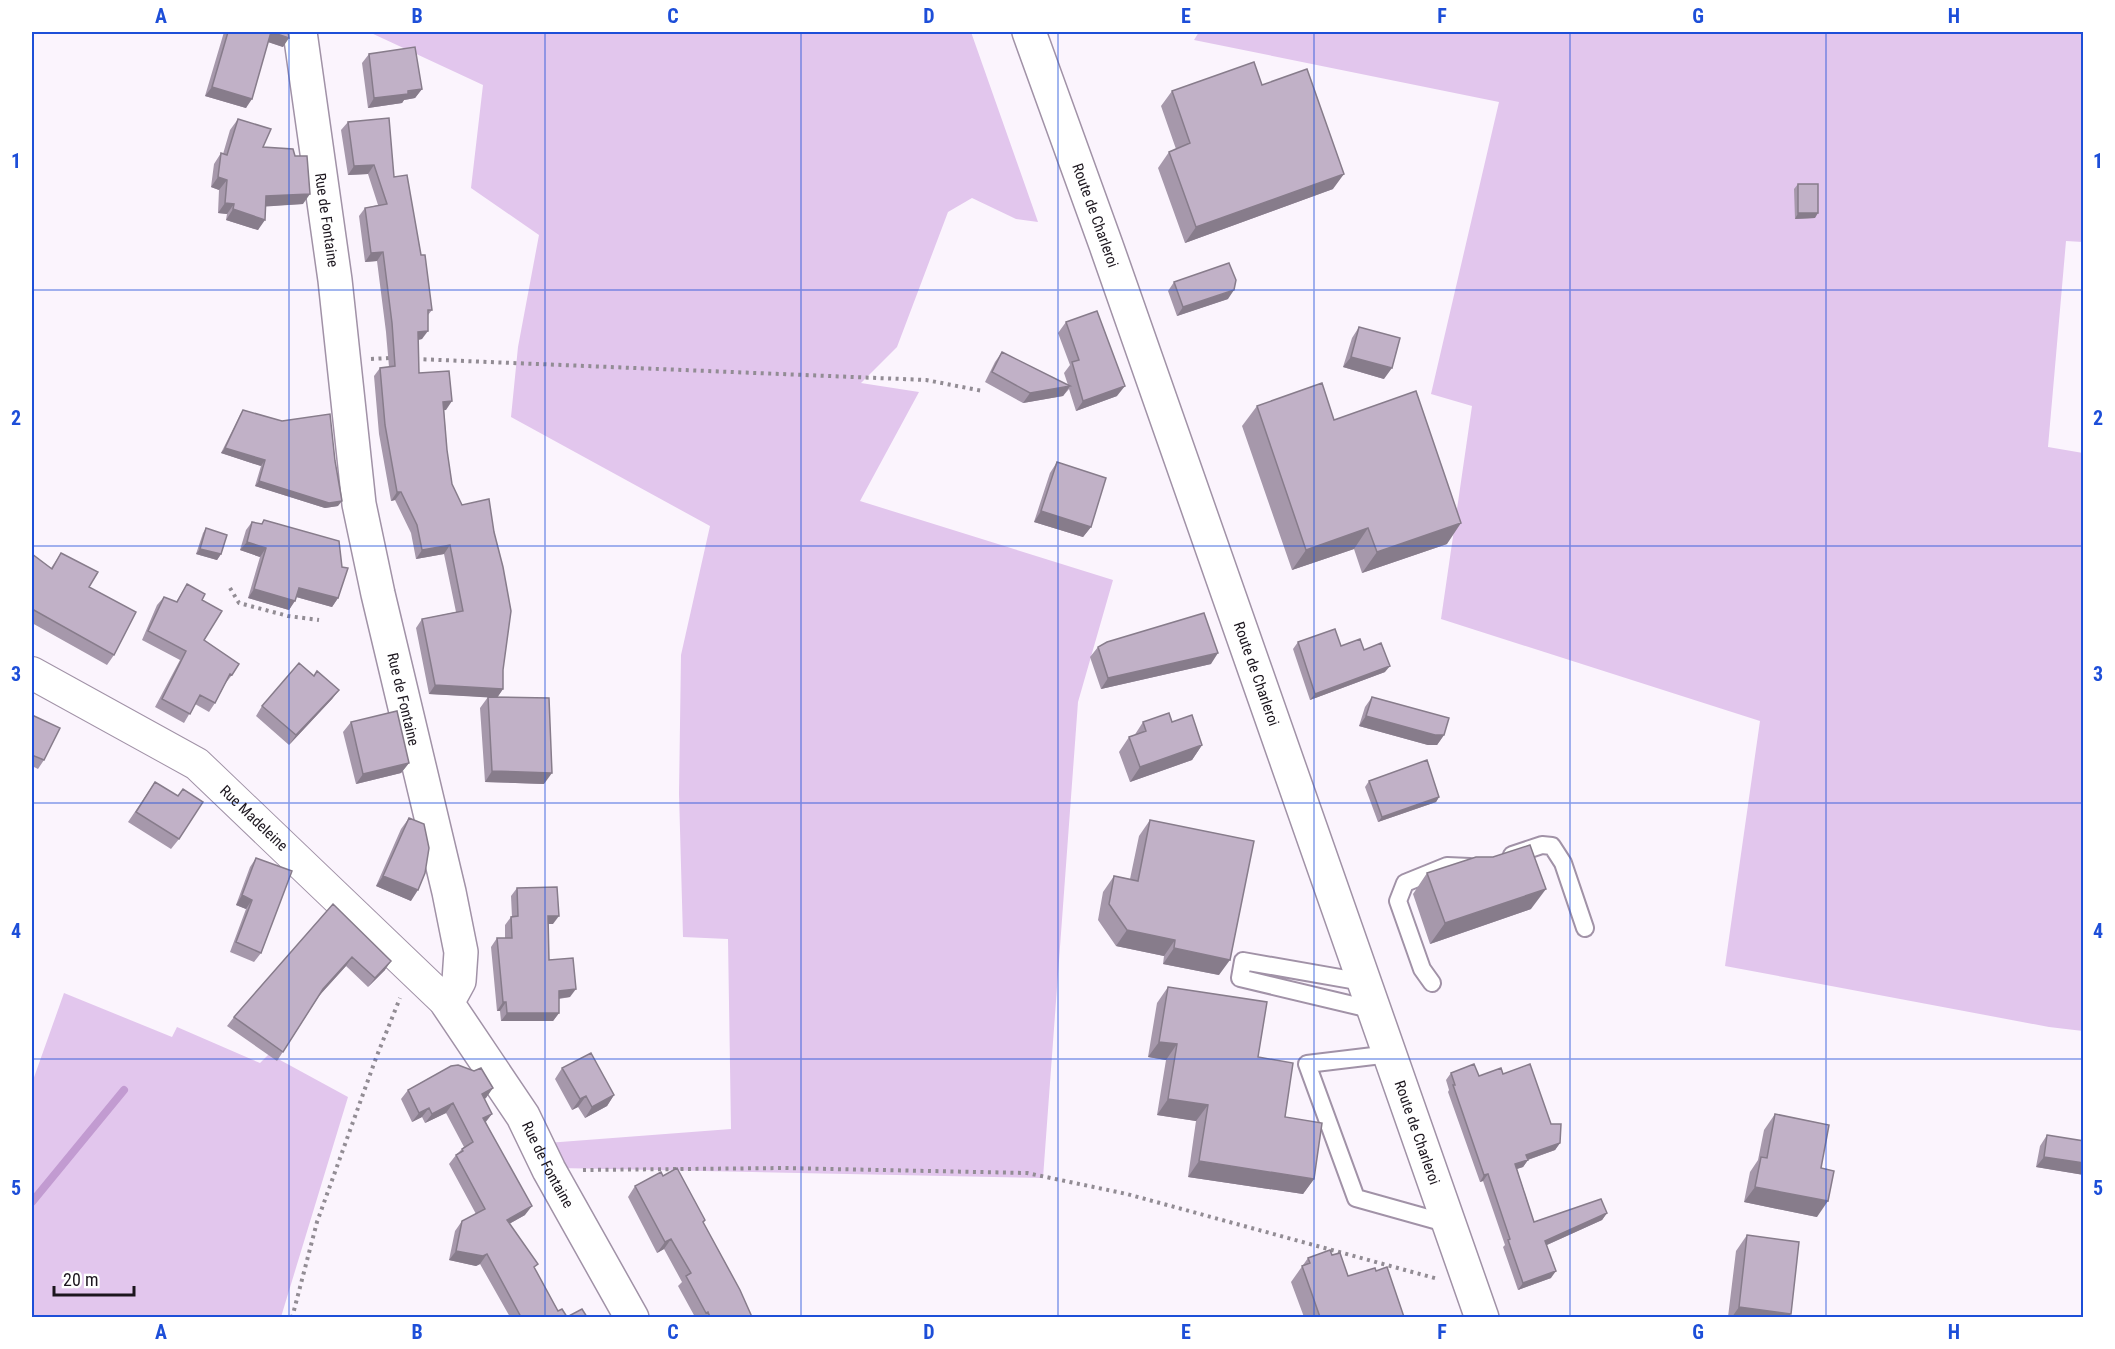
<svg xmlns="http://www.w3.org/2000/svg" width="2115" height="1349" font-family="'Roboto Condensed',sans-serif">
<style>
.green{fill:#e2c6ed}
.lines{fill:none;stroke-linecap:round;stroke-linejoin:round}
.stream{stroke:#c29bd1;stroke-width:8}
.service-casing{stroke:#a192a7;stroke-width:20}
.minor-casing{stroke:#a192a7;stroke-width:34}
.tertiary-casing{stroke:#a192a7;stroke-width:36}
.primary-casing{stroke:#a192a7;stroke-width:36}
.path{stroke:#928c94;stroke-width:4;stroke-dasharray:3 4.5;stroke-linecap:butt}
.service{stroke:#fff;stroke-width:16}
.minor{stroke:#fff;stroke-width:32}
.tertiary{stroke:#fff;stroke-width:33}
.primary{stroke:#fff;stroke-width:33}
.wall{fill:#a698ab}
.shaded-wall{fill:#877c8b}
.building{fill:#c1b1c7;stroke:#877c8b;stroke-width:1.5}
.grid{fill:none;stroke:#1d4ed8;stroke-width:1.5;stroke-opacity:0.55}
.labels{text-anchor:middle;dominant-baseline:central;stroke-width:5;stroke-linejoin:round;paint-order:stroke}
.street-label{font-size:15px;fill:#1c161e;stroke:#fff}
.neatline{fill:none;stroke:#1d4ed8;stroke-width:2}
.grid-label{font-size:20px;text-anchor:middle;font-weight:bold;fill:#1d4ed8}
</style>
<rect width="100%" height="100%" fill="#fbf4fd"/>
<path class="green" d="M369,32h602l67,190 -22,-3 -44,-21 -24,14 -51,135 -36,36 58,9 -59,109 253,79 -35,122 -35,476 -484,-10 -12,-25 184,-14 -3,-190 -45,-2 -4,-143 2,-139 29,-129 -199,-109 7,-70 21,-112 -68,-47 12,-103z
M1199,32h884v210l-17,-1 -18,206 35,6v578l-34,-4 -324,-61 35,-245 -319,-102 31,-213 -41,-12 68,-292 -305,-62z
M64,993l108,44 5,-10 83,36 9,-9 79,43 -67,220h-249v-234z"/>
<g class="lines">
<path class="stream" d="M32,1202l92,-112"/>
<defs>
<path id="service" d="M1512,855l30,-10 10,1 11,17 22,65
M1363,982l-120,-21 -3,17 134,32
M1432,983l-10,-14 -24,-68 7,-18 42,-17 23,1
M1390,1054l-83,10 49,134 93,26"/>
<g id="minor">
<path id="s1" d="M32,673l165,91 250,239"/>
</g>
<g id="tertiary">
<path id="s2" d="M300,32l35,248 24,224 19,90 71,298 12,60 -2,29 -12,22 76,113 26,54 83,148"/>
</g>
<g id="primary">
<path id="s3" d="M1029,32l77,213 376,1073"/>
</g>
</defs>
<use href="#service" class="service-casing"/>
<use href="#minor" class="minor-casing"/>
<use href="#tertiary" class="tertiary-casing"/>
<use href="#primary" class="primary-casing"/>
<path class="path" d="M371,359l19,-1
M416,359l510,21 57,11
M230,588l9,15 49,13 31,4
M583,1170l200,-2 244,5 100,21 311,85
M292,1318l25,-96 59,-164 24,-60"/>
<use href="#service" class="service"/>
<use href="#minor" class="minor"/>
<use href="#tertiary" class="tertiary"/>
<use href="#primary" class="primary"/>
</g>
<path class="wall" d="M224,32h64l-5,15 -15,-5 -22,66 -41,-12z
M369,54l53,35 -7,9 -11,2 -2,3 -34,5 -6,-45z
M1262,85l71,104 -148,54 -27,-75 11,-16 7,-3 -15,-43 11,-15z
M238,119l25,28 40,57 -37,2 -8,24 -32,-10 1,-6 -9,-1 1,-23 -8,-3 3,-23 7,-11 2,1 7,-24z
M348,122l46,55 27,78 11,55 -4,5 -6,24 -4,1 1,33 27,37h-2l3,40 5,34 51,186v19l-6,8 47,87 -59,-2 -5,-74 8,-11h1l-60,-3 -13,-66 6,-9 34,-7 -12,-58 -28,5 -5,-26 -16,-33 -4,1 -12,-67 -5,-58 6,-8 9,-1 -3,-35 -9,-71 -12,1 -6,-46 6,-8 13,-3 -10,-31 -20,1 -7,-45z
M1798,184l17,34 -20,1 -1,-30z
M1174,282l54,17 -51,17 -9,-25z
M1066,322l51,74 -41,15 -7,-22 -6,7 -40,7 -38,-21 10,-20 7,-10 66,33 -4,-12 6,-8 -12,-32z
M1359,327l25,52 -41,-12 9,-29z
M1257,406l77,14 113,124 -85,29 -8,-24 -62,21 -50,-144z
M243,410l95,96 -13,2 -70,-22 6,-20 -40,-13 19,-38z
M1057,462l34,65 -8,10 -49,-15 16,-49z
M264,520l74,78 -6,9 -36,-10 -7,13 -41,-12 12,-41 -20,-7 6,-20 6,-8 9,2z
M206,528l15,26 -4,6 -21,-6 7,-21z
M61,553l28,34 25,68 -7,10 -75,-42v-69l19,14z
M187,584l15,16 2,40 28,35 -7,9 -10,19 -6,9 -14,-8 -11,19 -29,-16 25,-47 -38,-20 15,-35 7,-8 12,5z
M1298,642l43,4 23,4 21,22 -75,28 -17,-51z
M1098,647l113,17 -110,25 -11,-32z
M317,671l22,19 -7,9 -43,46 -33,-29 6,-10 52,-30z
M1372,697l72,38 -7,10h-9l-69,-19 6,-19z
M32,715l12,45 -6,9 -6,-3z
M351,722l58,41 -8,10 -45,11 -13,-52z
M1143,722l59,23 -10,15 -62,22 -11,-30 10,-15 5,-1z
M1369,781l70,16 -3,5 -58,20 -13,-35z
M155,782l24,57 -8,10 -43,-27z
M409,818l2,83 -35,-15 25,-57z
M1150,820l69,155 -56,-11 1,-8 -48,-10 -18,-26 5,-28 11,-16 16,3 9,-43z
M256,858l5,95 -7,9 -24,-10 16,-43 -10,-4 14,-38z
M1427,873l104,36 -101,35 -17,-50z
M517,888l36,36h-5l1,36 21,37 -11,2v14l-6,8h-52l-1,-10h-3l-6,-64 6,-9h8v-13l6,-8h1l-1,-21z
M333,904l52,66 -17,17 -22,-21 -27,30 -42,65 -50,-35 7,-9z
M1168,987l90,70 27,60 29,62 -11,15 -115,-17 8,-56 -39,-6 9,-55 -18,-3 9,-54z
M562,1068l52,27 -7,11 -22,12 -7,-11 -6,3 -17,-31z
M1451,1073l28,3 24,-2 48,50 9,19 -5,7 -27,10 -5,7 -6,2 17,53 73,-9 -5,7 -55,25 4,33 -33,12 -15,-43 2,-2 -22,-64 -3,1 -32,-90 1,-2 -3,-10z
M408,1090l78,8 -2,1 2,23 39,93 -16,9 49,87 9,6h20h-77l-30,-53 -4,2 -27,-6 6,-29 7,-10 14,-7 -27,-50 7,-9 8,-8 -18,-34 -21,10 -3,-6 -10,5 -11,-23z
M1775,1114l46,54 -4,49 -73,-15 6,-30 8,-12 6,-30z
M2047,1135l37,6v34l-48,-8 4,-21z
M663,1176l42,44 -2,3 49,94h-57l-17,-31 4,-4 -18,-33 -7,4 -29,-56 7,-11z
M1747,1235l41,82h-60l8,-66z
M1332,1255l16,21 28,-5 28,46h-100l-13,-35 17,-24z"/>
<path class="shaded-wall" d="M271,32l18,6 -6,9 -18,-6z
M212,87l40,12 -6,9 -41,-12z
M422,89l-7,9 -11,2 -2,3 -34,5 6,-10z
M374,165l-6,9 -20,1 6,-9z
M1344,174l-11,15 -148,54 11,-16z
M218,177l9,3 -8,10 -8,-3z
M310,194l-7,10 -44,3 7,-11z
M225,203l9,1 -7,10 -9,-1z
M233,209l32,11 -7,10 -32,-10z
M1798,213h20l-3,5 -20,1z
M383,252l-6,9 -12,1 6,-9z
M1234,290l-6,9 -51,17 6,-9z
M428,331l-6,8 -10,2 6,-9z
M1351,357l41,11 -8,11 -41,-12z
M1070,386l-7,10 -40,7 7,-10z
M1125,386l-8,10 -41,15 7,-10z
M452,401l-6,9 -9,1 6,-9z
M225,448l40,12 -4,6 -40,-13z
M259,481l83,20 -4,5 -13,2 -70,-22z
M397,492h4l-6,8 -4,1z
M1041,511l50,16 -8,10 -49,-15z
M1461,523l-14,21 -85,29 15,-21z
M1368,528l-14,21 -62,21 14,-20z
M247,542l19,6 -6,9 -20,-7z
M450,545l-6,9 -28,5 6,-9z
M200,549l21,5 -4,6 -21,-6z
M299,588l39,10 -6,9 -39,-11z
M254,589l41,12 -6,9 -41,-12z
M1218,653l-7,11 -110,25 7,-11z
M1390,666l-5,6 -75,28 5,-6z
M435,685l68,4 -6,9 -68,-4z
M339,690l-7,9 -43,46 7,-10z
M1366,716l78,19 -7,10h-9l-69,-19z
M1202,745l-10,15 -62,22 10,-15z
M409,763l-8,10 -45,11 7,-10z
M492,771l60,2 -8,11 -59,-2z
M1439,797l-3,5 -58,20 4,-5z
M383,876l35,14 -7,11 -35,-15z
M1546,889l-15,20 -101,35 15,-21z
M242,895l10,5 -6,9 -10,-4z
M548,916h11l-6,8h-11z
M1127,930l48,10 -11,16 -48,-10z
M1174,948l56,12 -11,15 -56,-11z
M352,957l-6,9 -29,32 6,-9z
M391,961l-6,9 -17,17 7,-9z
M576,989l-6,8 -17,2 6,-8z
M503,1002h3l-6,9h-3z
M507,1013h52l-6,8h-52z
M1159,1042l18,2 -11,16 -18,-3z
M493,1088l-7,10 -11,6 7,-10z
M614,1095l-7,11 -22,12 7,-11z
M586,1096l-8,11 -6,3 8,-11z
M1168,1099l40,6 -12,16 -39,-6z
M453,1103l-7,10 -21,10 7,-9z
M429,1108l-7,9 -10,5 7,-9z
M492,1114l-7,9 -2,-5z
M1560,1143l-5,7 -28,10h1l-5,7 -13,4 5,-7 11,-9z
M2044,1157l40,6v12l-48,-8z
M1199,1161l115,18 -11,15 -115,-17z
M1488,1174l-5,7 -3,1 4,-7z
M1755,1187l73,14 -11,16 -73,-15z
M532,1206l-7,9 -25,14 7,-9z
M1607,1213l-5,7 -62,28 5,-7z
M671,1239l-7,10 -7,4 8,-11z
M456,1251l31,3 -7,10 -4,2 -27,-6z
M1556,1271l-5,7 -33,12 5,-7z
M1739,1307l52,7 -3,3h-56z"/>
<path class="building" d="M228,32h60l1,6 -18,-6 -19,67 -40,-12z
M415,47l7,42 -14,2v3l-34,4 -5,-44z
M1254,62l8,23 45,-16 37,105 -148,53 -27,-75 21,-9 -18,-52z
M389,118l5,59 13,-2 14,80h4l7,55h-4v21l-10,1 1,41 30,-2 3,30 -9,1 4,48 5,34 10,21 27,-6 5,33 9,35 8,44 -8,59v19l-68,-4 -13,-66 41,-8 -13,-66 -28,5 -5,-25 -16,-33h-4l-12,-67 -5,-57 15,-2 -3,-43 -9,-71 -12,1 -6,-45 22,-4 -13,-39 -20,1 -6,-44z
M238,119l33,10 -8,18 30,2 2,7h12l3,38 -44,2 -1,24 -32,-11 1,-5 -9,-1 2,-23 -9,-3 3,-24 6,2z
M1798,184h20v29h-20z
M1229,263l7,17 -2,10 -51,17 -9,-25z
M1097,311l28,75 -42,15 -11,-39 7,-2 -13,-38z
M1359,327l41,11 -8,30 -41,-11z
M1002,352l68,34 -40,7 -38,-21z
M1322,383l12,37 82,-29 45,132 -84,29 -9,-24 -62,22 -49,-144z
M243,410l39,11 48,-7 5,47 7,40 -13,2 -70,-22 6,-21 -40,-12z
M1057,462l49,16 -15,49 -50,-16z
M264,520l75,21 3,26 6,1 -10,30 -39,-10 -4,13 -41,-12 12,-41 -19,-6 5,-20 10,2z
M206,528l21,7 -6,19 -21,-5z
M61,553l37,19 -9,15 47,25 -22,43 -82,-46v-55l20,15z
M187,584l18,10 -3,6 20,11 -18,29 35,24 -7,11 -2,-1 -15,29 -15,-8 -10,19 -28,-15 24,-48 -38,-20 16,-34 13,5z
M1204,613l14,40 -110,25 -10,-31 9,-5z
M1335,629l6,17 19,-7 4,11 17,-7 9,23 -75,28 -17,-52z
M299,663l15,13 3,-5 22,19 -43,45 -34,-29z
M488,697l61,1 3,75 -60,-2z
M1372,697l77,21 -5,17h-9l-69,-19z
M397,711l12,52 -46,11 -12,-52z
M1169,713l3,9 20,-7 10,30 -62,22 -11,-30 17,-6 -3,-9z
M32,715l28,13 -16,32 -12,-5v1z
M1427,760l12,37 -57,20 -13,-36z
M155,782l23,14 5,-7 20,13 -24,37 -43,-27z
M409,818l15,6 5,24 -4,25 -7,17 -35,-14z
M1150,820l104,21 -24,119 -56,-12 1,-8 -48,-10 -18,-26 5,-28 24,5z
M1530,845l16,44 -101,34 -18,-50 49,-16h17z
M256,858l36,13 -31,82 -25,-11 16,-42 -10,-5z
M557,887l2,29h-11l1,44 24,-2 3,31 -17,2v22h-52l-1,-11h-3l-6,-64h15l-1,-21 7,-1 -1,-28z
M333,904l58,57 -16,17 -23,-21 -29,32 -40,63 -49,-35z
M1168,987l99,15 -9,55 35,6 -8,54 37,6 -8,56 -115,-18 9,-56 -40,-6 9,-55 -18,-2z
M591,1053l23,42 -22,12 -6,-11 -6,3 -18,-31z
M1474,1064l5,12 22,-8 2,6 27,-10 21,60h10l-1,19 -34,12 2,5 -13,4 19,58 67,-23 6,14 -62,28 11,30 -33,12 -15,-43 2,-1 -22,-65 -4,1 -31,-90h2l-4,-12z
M458,1065l16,6 7,-3 12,20 -11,6 10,20 -9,4 49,88 -25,14 31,44 -4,3 24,44 4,-2 5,8 15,-8 5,8h-66l-34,-63 -4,2 -27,-5 6,-30 23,-12 -29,-54 7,-4 -1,-2 11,-7 -20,-39 -21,11 -3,-6 -10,5 -11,-23 43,-24z
M1775,1114l54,11 -8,43 13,3 -6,30 -73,-14 6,-30 6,1z
M2047,1135l37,6v22l-40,-6z
M677,1168l28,52 -2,2 37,68 12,27h-42l-2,-5 -2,1 -20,-37 5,-3 -20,-34 -6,3 -30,-56 26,-14 2,4z
M1747,1235l52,7 -8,72 -52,-7z
M1330,1250l2,5 8,-2 8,23 27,-8 1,3 11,-4 17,50h-84l-18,-51 8,-3 -2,-5z"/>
<path class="grid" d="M289,32v1286M545,32v1286M801,32v1286M1058,32v1286M1314,32v1286M1570,32v1286M1826,32v1286M32,290h2052M32,546h2052M32,803h2052M32,1059h2052"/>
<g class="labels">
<g class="street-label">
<text stroke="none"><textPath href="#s3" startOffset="195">Route de Charleroi</textPath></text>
<text stroke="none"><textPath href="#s2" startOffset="190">Rue de Fontaine</textPath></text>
<text stroke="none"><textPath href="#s3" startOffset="681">Route de Charleroi</textPath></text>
<text stroke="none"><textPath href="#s2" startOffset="676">Rue de Fontaine</textPath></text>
<text stroke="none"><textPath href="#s1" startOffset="267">Rue Madeleine</textPath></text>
<text stroke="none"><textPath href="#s3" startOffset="1167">Route de Charleroi</textPath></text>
<text stroke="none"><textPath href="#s2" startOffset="1180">Rue de Fontaine</textPath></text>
</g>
</g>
<rect width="2115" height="1349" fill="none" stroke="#ffffff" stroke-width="66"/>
<path d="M54 1286v9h80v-9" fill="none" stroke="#1c161e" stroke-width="3"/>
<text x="63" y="1286" font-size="18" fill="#1c161e" stroke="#ffffff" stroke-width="4.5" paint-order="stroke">20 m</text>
<rect x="33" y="33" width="2049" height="1283" class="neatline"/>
<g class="grid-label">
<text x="161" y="23">A</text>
<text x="417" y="23">B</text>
<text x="673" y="23">C</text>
<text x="929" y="23">D</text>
<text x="1186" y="23">E</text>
<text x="1442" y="23">F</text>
<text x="1698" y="23">G</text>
<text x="1954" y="23">H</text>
<text x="16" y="168">1</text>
<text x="2098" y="168">1</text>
<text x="16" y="425">2</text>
<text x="2098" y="425">2</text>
<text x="16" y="681">3</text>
<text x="2098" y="681">3</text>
<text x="16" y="938">4</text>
<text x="2098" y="938">4</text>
<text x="16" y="1195">5</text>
<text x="2098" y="1195">5</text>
<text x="161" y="1339">A</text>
<text x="417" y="1339">B</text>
<text x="673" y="1339">C</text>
<text x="929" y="1339">D</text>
<text x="1186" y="1339">E</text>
<text x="1442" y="1339">F</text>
<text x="1698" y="1339">G</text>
<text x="1954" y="1339">H</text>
</g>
</svg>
